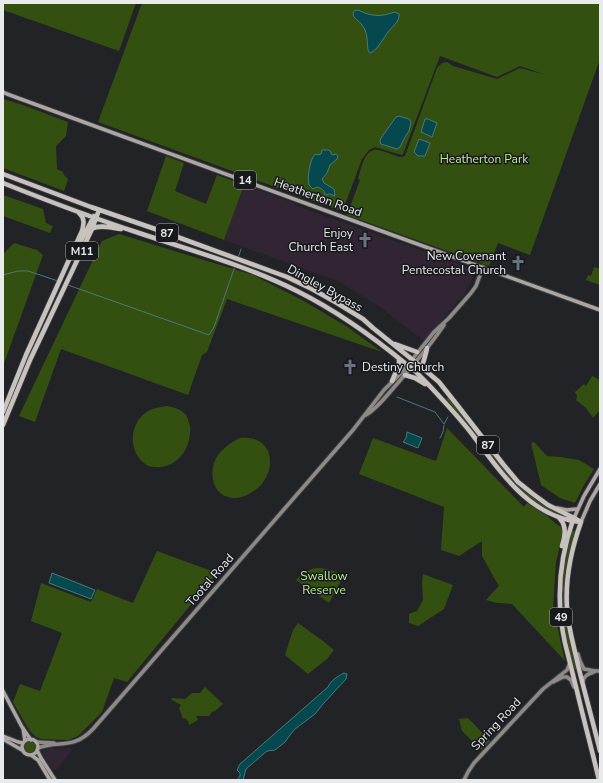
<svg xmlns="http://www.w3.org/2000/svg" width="603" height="783" font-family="'Nunito Sans',sans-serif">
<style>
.commercial{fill:#312533}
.green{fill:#345011}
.water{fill:#05494f;stroke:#49797e}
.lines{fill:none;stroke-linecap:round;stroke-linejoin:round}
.stream{stroke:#49797e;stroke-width:1}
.secondary-casing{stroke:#3e3f43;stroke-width:5.5}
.primary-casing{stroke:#3e3f43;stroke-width:5.5}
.highway-casing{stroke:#3e3f43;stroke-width:6}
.secondary{stroke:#8e8a88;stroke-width:3.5}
.primary{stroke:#aca7a5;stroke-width:3.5}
.highway{stroke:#c7c2be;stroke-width:4.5}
.labels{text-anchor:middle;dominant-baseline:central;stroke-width:3;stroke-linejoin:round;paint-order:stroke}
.shield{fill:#18191d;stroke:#aaabaf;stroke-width:1}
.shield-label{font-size:11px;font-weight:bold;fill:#e9eaed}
.park-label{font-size:12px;fill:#bcec8d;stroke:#18191d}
.street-label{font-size:12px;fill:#e9eaed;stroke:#18191d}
.poi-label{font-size:12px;fill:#e9eaed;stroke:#18191d;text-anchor:end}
</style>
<rect width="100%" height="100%" fill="#222327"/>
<path class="commercial" d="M244,185l50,18v2l182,65 -11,24 -12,13 -29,34 -44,-34 -42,-26 -114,-41z
M50,748h20l2,2 -15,19 -3,1 -2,-1 -9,-14v-4z"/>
<path class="green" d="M3,3h133l-17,48 -116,-41z
M142,3h458v56l-70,196 -32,-12 -9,23 -142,-51 13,-35 -2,-1c3,-9 6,-31 20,-29 7,1 15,5 21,7h3l3,-1 32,-88 5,-5 5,-1 6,4 44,13 23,-11 26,7 -26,-9 -23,11 -57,-21 -37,98 -1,1 -27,-8 -6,3 -7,9 -19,51 -2,1 -243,-89z
M3,99l20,6 45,17 -2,14 -10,10 1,23 6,3 1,3 4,4 -4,12 -61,-23z
M166,156l18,7 -9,28 31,13 11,-29 27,10 -20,55 -77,-29z
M3,195l40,14 3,14 7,3 -3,7 -47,-17z
M119,234l134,41 49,25 44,26 36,26 -155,-53 -20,53 -5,3 -14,40 -127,-46 -26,73 -16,-6 83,-175z
M14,243l23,7 6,5 -40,111v-112z
M594,267l6,2v16l-14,-5 2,-5 3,1z
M592,376l8,4v30l-7,8 -7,-10 -10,-8 1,-4 -2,-4 9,-8 2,2z
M448,397l68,86 21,18 18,10 13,6 -1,2 -12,-5 -14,-8 -19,-14 -16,-17 -53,-66 -7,-10z
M167,406c6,1 14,3 19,9 2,3 3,8 4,11 2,21 -12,43 -35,41 -4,0 -8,-1 -11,-4 -15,-12 -15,-36 0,-49 6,-5 14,-7 23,-8z
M447,428l77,79 3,-4 19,12 9,8 9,6 -8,33 -3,46 12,53 -53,-57 -15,-1 -11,-3 8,-9 5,-5 -7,-12 -10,-18v-15l-23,15 -18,-6 3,-43 -85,-33 14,-36 63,23z
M240,438c39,-4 38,42 9,56 -4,2 -9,4 -14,4 -23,0 -28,-27 -17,-43 6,-8 14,-13 22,-17z
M534,442l13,14 14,1 18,3 15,9 -10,16 -9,18 -15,-5 -19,-13 -10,-42z
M572,530l3,1 -7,32 -3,34 13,72 -5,1c-5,-19 -9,-38 -11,-58 -2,-28 3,-55 10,-82z
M157,551l60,22 -90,109 -13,-4 -12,34 -24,24 -10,4 -26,-1 -6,-2 -7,-7 -16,-28 7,-18 20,7 22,-58 -31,-12 10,-38 50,19 6,-13 36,14z
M318,568l10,1 16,6 -15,28 -33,-23c7,-7 12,-11 22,-12z
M423,574l30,11 -9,24 -26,17 -9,-3v-9l8,-3 6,-11 -1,-17z
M298,623l25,18 11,9 -7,9 -19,15 -23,-19 8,-25z
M205,687l18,17 -8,7 -3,1 -3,4h-13l2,4 -9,5 -1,-4 -3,-3 -2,1 -4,-11 2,-3 -9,-5 -1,-2 14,1 7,-6h8z
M468,718l22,23 -9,9 -19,-19 -3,-12z
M23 747a7 7 0 1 1 14 0a7 7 0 1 1-14 0Z"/>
<path class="water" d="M355,10c6,0 8,3 13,4 12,3 16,1 27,-2l4,2v3l-2,5 -9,10 -11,16 -6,5 -2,-1 -1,-2c-1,-8 0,-18 -6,-25 -3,-5 -9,-6 -9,-12z
M399,116l10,3 2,3 -2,9 -4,6 -5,10 -3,2 -16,-5 -1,-3 1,-3 15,-21z
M425,119h3l9,4 -5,14 -11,-5z
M419,139l11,4 -5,13h-7l-4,-4z
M322,150h7l2,2v1l1,2 4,-1 2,2 -1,3 -7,6 -3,8 -5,6 2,4 10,6 1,7 -5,-2 -5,1c0,-5 -4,-7 -8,-8l-4,2 -4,-4c-2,-9 1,-25 6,-31l2,1 4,-1z
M407,432l15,6 -4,10 -15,-6 3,-4z
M52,573l43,17 -4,9 -42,-16z
M344,673l3,1 -1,5 -23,25 -8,10 -20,15 -5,6 -5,7 -10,8 -8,1 -21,18 -3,11h-6l3,-4v-3l-3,-3 3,-6 88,-77c3,-7 10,-11 16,-14z"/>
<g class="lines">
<path class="stream" d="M238,258l3,-9
M3,275l15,-4h10l30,10
M68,285l141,50 5,-8 21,-61
M397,397l38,15 9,12 4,-7
M440,438l3,-6 1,-7"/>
<defs>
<path id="secondary" d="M449,318l22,-25 5,-7 7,-19
M366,415c12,-7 21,-20 31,-31 16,-19 33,-38 47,-59
M578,654l2,7 4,8 11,2h5
M583,681c1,-6 6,-7 11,-9
M553,682l10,-5h4l4,3 3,7
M36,742l18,1
M38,748c22,-8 35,2 55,-19l260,-299 31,-40 19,-19 31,-39 15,-14
M464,780l4,-8 6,-9 69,-74 24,-19 3,-7"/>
<path id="primary" d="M3,92l4,2 380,139 213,77
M557,508l10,2 10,-1
M574,518l10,-22 16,-27
M581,522l9,-21 10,-17
M3,691l19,36 9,13
M23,728l2,13
M3,736l15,6 5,1
M22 747a8 8 0 1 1 16 0a8 8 0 1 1-16 0Z
M3,739l19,11
M37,750l4,8 14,22
M31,755l7,5 12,20"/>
<path id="highway" d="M3,174l88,33 70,24 126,46 25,12 25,14 26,16 10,9 46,37 20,17 19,24 45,58 15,18 15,12 15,11 26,13 7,4c-10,28 -16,57 -14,86 1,20 7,38 11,57 7,29 15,57 22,86
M3,183c45,18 90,35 136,50 54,18 108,33 158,58 40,20 75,45 109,73 2,2 5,4 8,6 4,4 8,8 12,12 16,17 32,34 46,52 28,37 58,84 109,88
M92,229c6,-5 21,-1 29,0
M81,241l13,-25
M395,344l22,8
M422,368c1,-7 4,-13 5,-20
M405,375l10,3 10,6
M392,381l7,-16v-6
M3,412l23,-57 56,-124c2,-7 3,-13 -3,-18
M3,425l27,-65 62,-131 7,-19
M560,519c7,7 5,18 2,27
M573,520c-14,40 -17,82 -8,123 4,16 8,32 12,48 7,30 15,59 22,89"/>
</defs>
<use href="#secondary" class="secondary-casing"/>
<use href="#primary" class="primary-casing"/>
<use href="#highway" class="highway-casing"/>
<use href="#secondary" class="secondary"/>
<use href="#primary" class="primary"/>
<use href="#highway" class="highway"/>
</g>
<defs>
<symbol id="church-bare" viewBox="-9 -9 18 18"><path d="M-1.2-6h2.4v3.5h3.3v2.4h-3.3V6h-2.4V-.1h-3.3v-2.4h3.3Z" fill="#6b7280" stroke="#18191d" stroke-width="2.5" paint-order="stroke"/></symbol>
</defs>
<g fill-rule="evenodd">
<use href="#church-bare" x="354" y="229" width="22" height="22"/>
<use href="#church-bare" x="507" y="252" width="22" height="22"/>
<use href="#church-bare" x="339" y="356" width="22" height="22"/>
</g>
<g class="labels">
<g class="shield">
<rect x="234" y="171" width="22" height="18" rx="3"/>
<rect x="156" y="224" width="22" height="18" rx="3"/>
<rect x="66" y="242" width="32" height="18" rx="3"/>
<rect x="477" y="436" width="22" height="18" rx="3"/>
<rect x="550" y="608" width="22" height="18" rx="3"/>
</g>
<g class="shield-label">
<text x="245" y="180">14</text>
<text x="167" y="233">87</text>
<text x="82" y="251">M11</text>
<text x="488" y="445">87</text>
<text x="561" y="617">49</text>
</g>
<g class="park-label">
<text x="484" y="159">Heatherton Park</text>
<text x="324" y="576">Swallow<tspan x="324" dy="14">Reserve</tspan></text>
</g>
<g class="street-label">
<text transform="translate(318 197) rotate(20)">Heatherton Road</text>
<text transform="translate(325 288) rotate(29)">Dingley Bypass</text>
<text transform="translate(210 580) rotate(-49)">Tootal Road</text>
<text transform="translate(496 724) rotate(-47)">Spring Road</text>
</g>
<g class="poi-label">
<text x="353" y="233">Enjoy<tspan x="353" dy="14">Church East</tspan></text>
<text x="506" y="256">New Covenant<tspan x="506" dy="14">Pentecostal Church</tspan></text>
<text x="362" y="367" text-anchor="start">Destiny Church</text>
</g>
</g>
<rect width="603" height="783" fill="none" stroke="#e9eaed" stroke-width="8"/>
</svg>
